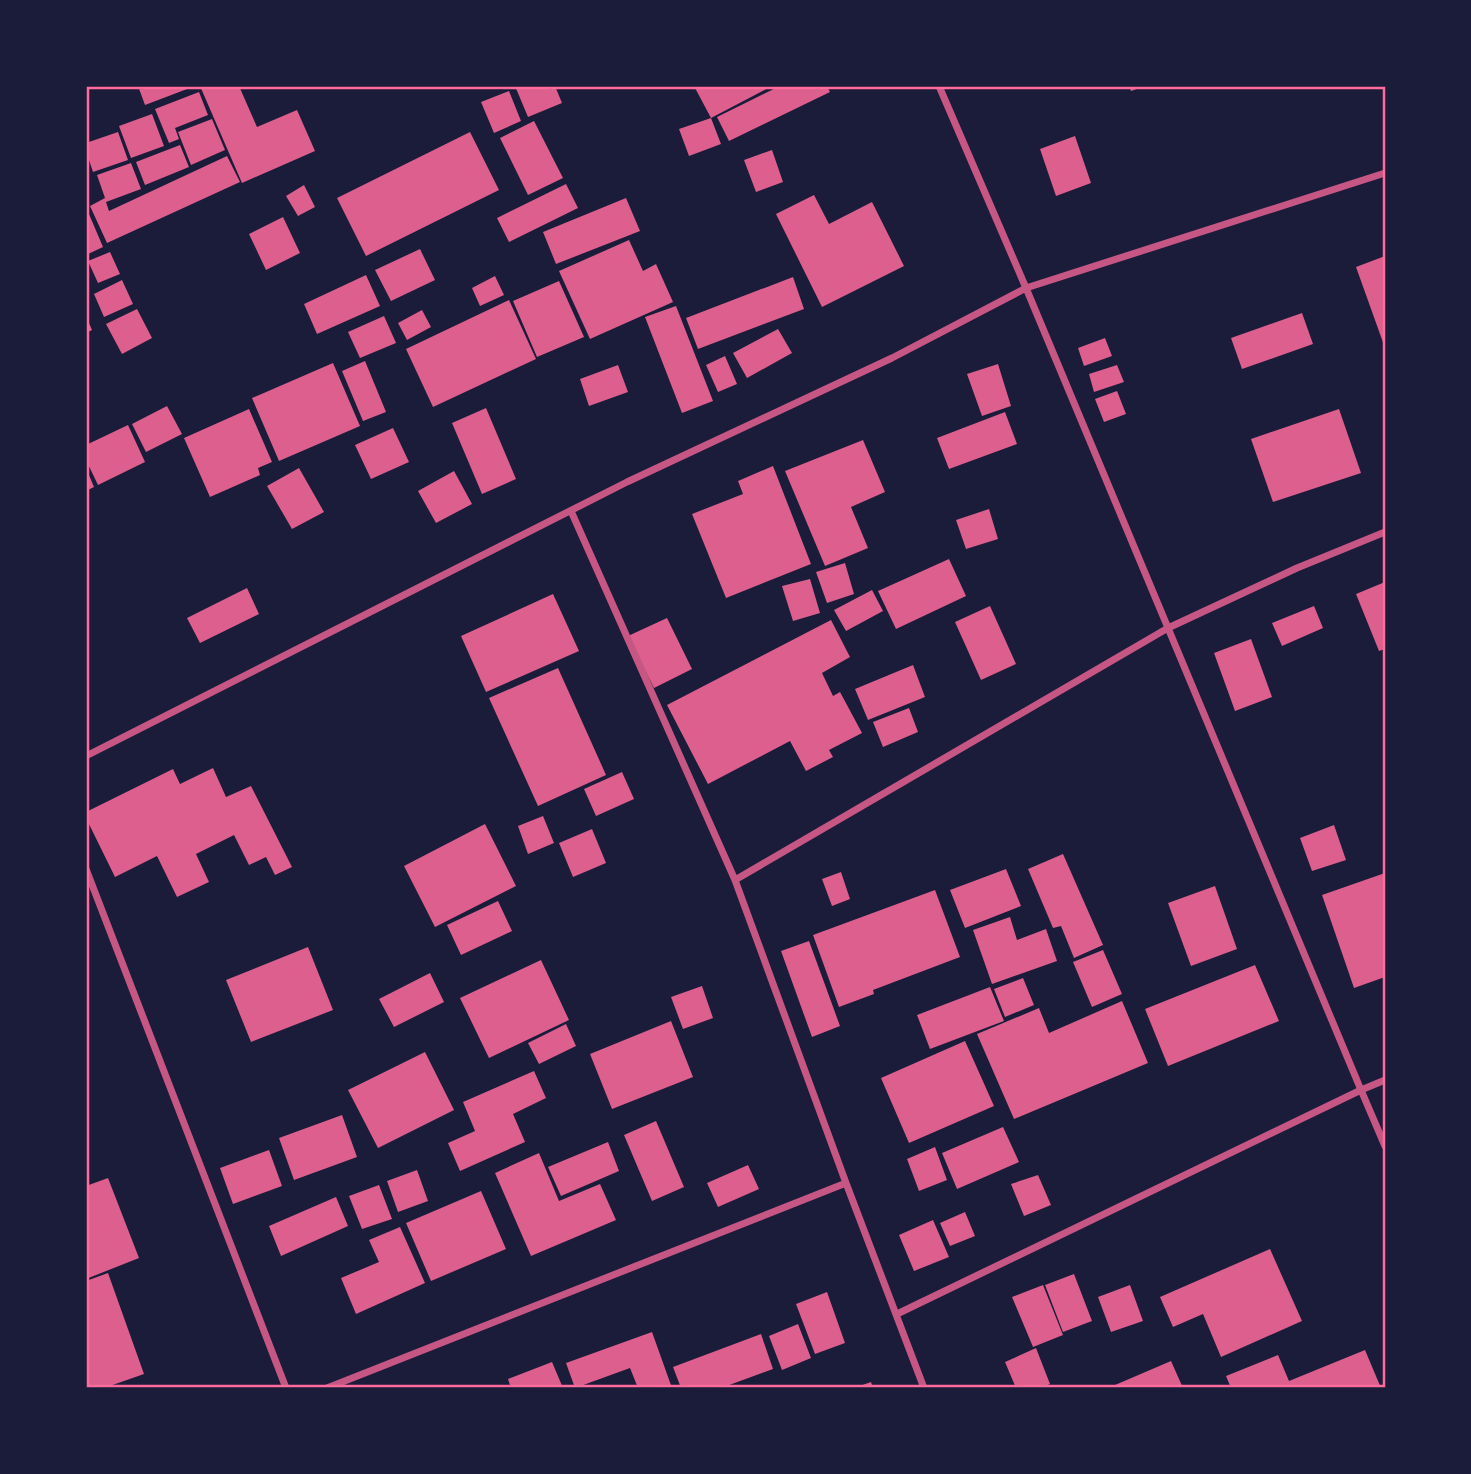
<svg xmlns="http://www.w3.org/2000/svg" width="1471" height="1474" font-family="'PT Serif',serif">
<style>
.building{fill:#dd5f8e}
.lines{fill:none;stroke-linecap:round;stroke-linejoin:round}
.minor{stroke:#c65784;stroke-width:7}
.neatline{fill:none;stroke:#ff6b9d;stroke-width:2.5}
</style>
<rect width="100%" height="100%" fill="#1b1b3a"/>
<path class="building" d="M138,86h57l-50,19z
M200,86h39l18,41 40,-17 18,41 -73,32z
M515,86h40l7,17 -34,14z
M694,86h78l-61,32 10,26 -32,12 -10,-27 32,-11z
M780,86h47l3,6 -101,49 -12,-24z
M1129,86h16l-14,5z
M509,91l12,30 -27,12 -13,-31z
M199,92l9,23 -33,13 4,11 -10,4 -14,-34z
M152,114l12,32 -33,12 -12,-32z
M212,119l13,31 -34,15 -13,-33z
M534,121l29,57 -35,17 -28,-57z
M118,132l10,28 -35,12 -7,-21v-8z
M470,132l29,58 -133,66 -29,-58z
M1075,136l16,47 -35,13 -16,-47z
M180,145l9,22 -44,18 -9,-23z
M772,150l11,32 -27,10 -12,-32z
M227,156l13,26 -133,61 -17,-37 15,-8 -8,-23 34,-12 10,26 -35,13 3,9z
M566,184l12,24 -69,34 -12,-24z
M304,185l11,22 -17,9 -12,-20z
M814,195l15,29 43,-22 32,64 -82,41 -46,-93z
M626,198l14,33 -84,33 -13,-32z
M86,207l17,40 -17,8z
M283,217l17,36 -34,17 -17,-36z
M629,240l14,31 13,-7 17,38 -83,37 -31,-68z
M420,249l15,31 -44,21 -16,-31z
M110,252l10,22 -22,9 -10,-22z
M1385,256v92l-29,-81z
M366,275l14,31 -63,28 -13,-30z
M495,276l9,19 -24,11 -8,-18z
M793,277l11,32 -106,40 -12,-31z
M122,280l11,24 -29,13 -10,-23z
M559,281l25,56 -47,20 -24,-56z
M509,300l27,59 -103,48 -27,-58z
M676,306l37,95 -31,12 -37,-96z
M137,309l15,29 -30,16 -16,-30z
M422,310l9,17 -24,13 -9,-17z
M1302,313l11,31 -71,25 -11,-31z
M86,316l6,14 -6,3z
M384,316l12,27 -36,15 -12,-26z
M778,329l14,24 -45,25 -14,-25z
M1105,338l7,18 -28,10 -6,-18z
M725,356l12,28 -19,8 -12,-27z
M365,361l21,51 -23,9 -21,-50z
M333,363l27,63 -81,35 -27,-63z
M998,364l13,42 -29,10 -15,-42z
M618,365l10,27 -39,14 -9,-27z
M1117,365l7,17 -30,10 -5,-18z
M1117,391l9,23 -22,8 -9,-23z
M167,406l15,28 -36,18 -14,-28z
M486,408l30,71 -34,15 -30,-71z
M249,409l23,53 -14,6 2,7 -50,22 -26,-59z
M1339,409l22,64 -88,29 -22,-63z
M1005,412l12,32 -68,25 -12,-31z
M128,425l17,37 -47,23 -12,-25v-15z
M393,428l16,34 -38,17 -16,-34z
M863,440l22,52 -34,15 17,41 -43,18 -40,-95z
M773,466l38,98 -85,34 -34,-84 51,-20 -5,-13z
M86,468l8,19 -8,4z
M299,468l25,44 -32,17 -25,-43z
M454,471l18,33 -36,19 -18,-32z
M989,509l9,30 -32,10 -10,-29z
M949,559l17,37 -70,33 -18,-38z
M845,563l9,31 -27,9 -11,-31z
M810,579l10,34 -27,8 -11,-35z
M1385,582v67l-6,2 -23,-57z
M247,588l12,26 -59,29 -13,-25z
M872,590l11,21 -37,20 -12,-21z
M553,594l26,57 -93,41 -25,-56z
M990,606l26,58 -35,16 -26,-58z
M1314,606l9,22 -41,18 -10,-23z
M667,618l25,51 -38,19 -26,-52z
M831,620l19,37 -28,16 11,23 7,-4 22,41 -33,17 4,7 -27,14 -16,-30 -82,43 -41,-79z
M1251,639l21,58 -37,14 -21,-58z
M913,665l12,32 -57,23 -13,-31z
M558,668l48,107 -68,31 -49,-108z
M909,708l9,24 -35,15 -10,-25z
M213,768l13,29 25,-11 41,81 -17,8 -9,-18 -17,8 -15,-30 -38,19 13,28 -32,15 -20,-41 -42,21 -29,-59v-6l87,-43 7,15z
M622,772l12,27 -38,17 -12,-27z
M543,816l11,27 -26,11 -10,-28z
M485,824l31,62 -81,41 -31,-61z
M1334,825l12,35 -34,11 -12,-33z
M592,829l14,34 -33,14 -14,-34z
M1063,854l40,91 -29,13 -13,-32 -8,2 -25,-59z
M1006,869l15,37 -56,22 -15,-38z
M841,872l9,27 -18,7 -10,-27z
M1385,873v104l-31,11 -32,-93z
M1215,886l22,63 -46,17 -23,-63z
M935,890l25,67 -87,33 1,4 -35,13 -26,-72z
M498,901l14,30 -51,24 -14,-30z
M1010,917l7,23 29,-11 11,32 -65,23 -19,-54z
M809,941l31,85 -28,11 -31,-86z
M308,947l25,63 -82,32 -25,-62z
M1103,950l19,44 -30,13 -19,-45z
M541,960l28,60 -80,38 -29,-60z
M1255,965l24,56 -111,45 -23,-57z
M430,973l14,29 -50,25 -15,-28z
M1023,978l11,27 -29,12 -11,-28z
M702,986l11,32 -30,11 -12,-32z
M990,987l14,34 -74,28 -13,-34z
M1122,1001l26,62 -134,56 -37,-85 62,-26 10,25z
M671,1021l22,56 -81,32 -22,-55z
M566,1024l10,22 -37,18 -11,-21z
M965,1041l29,65 -85,37 -28,-65z
M425,1052l29,58 -76,38 -30,-58z
M534,1071l12,27 -33,16 12,28 -65,29 -12,-28 27,-12 -12,-29z
M342,1115l15,42 -63,23 -15,-42z
M656,1121l28,66 -32,14 -28,-66z
M1003,1127l16,35 -62,27 -15,-36z
M608,1142l11,29 -58,25 -13,-29z
M935,1147l12,33 -28,11 -12,-32z
M269,1150l13,36 -49,18 -13,-36z
M539,1153l20,48 41,-17 16,36 -85,36 -36,-83z
M748,1165l11,24 -41,18 -11,-24z
M417,1170l11,31 -30,11 -11,-31z
M1038,1175l13,30 -27,11 -13,-32z
M108,1178l31,80 -53,21v-93z
M379,1185l13,34 -30,10 -13,-33z
M481,1191l25,58 -75,32 -25,-58z
M336,1197l12,29 -67,30 -12,-30z
M965,1212l10,24 -25,10 -10,-23z
M933,1220l16,37 -35,14 -15,-36z
M400,1227l25,56 -69,31 -15,-36 38,-16 -10,-22z
M1270,1249l32,72 -81,36 -18,-43 -30,13 -13,-30z
M108,1273l36,101 -40,14h-16l-2,-5v-102z
M1074,1274l18,47 -29,11 -18,-47z
M1043,1285l20,50 -30,12 -21,-50z
M1130,1285l13,36 -32,11 -13,-35z
M827,1292l18,51 -30,11 -19,-50z
M798,1324l13,34 -29,12 -13,-34z
M652,1332l20,56h-34l-8,-20 -55,20 -9,-25z
M761,1334l12,35 -52,19h-40l-8,-21z
M1036,1348l14,36 -10,4h-24l-11,-26z
M1365,1350l16,38h-150l-5,-12 52,-21 11,26z
M1171,1361l12,27h-75z
M552,1362l11,26h-52l-3,-9z
M871,1382l2,6h-19z"/>
<g class="lines">
<path class="minor" d="M939,86l87,202 335,802 24,56
M571,511l164,369 111,303 78,205
M86,756l541,-274 265,-124 134,-70 359,-115
M86,869l200,519
M735,880l433,-252 129,-60 88,-36
M897,1314l464,-224 24,-10
M327,1388l519,-205"/>
</g>
<rect width="1471" height="1474" fill="none" stroke="#1b1b3a" stroke-width="175"/>
<rect x="88" y="88" width="1296" height="1298" class="neatline"/>
</svg>
